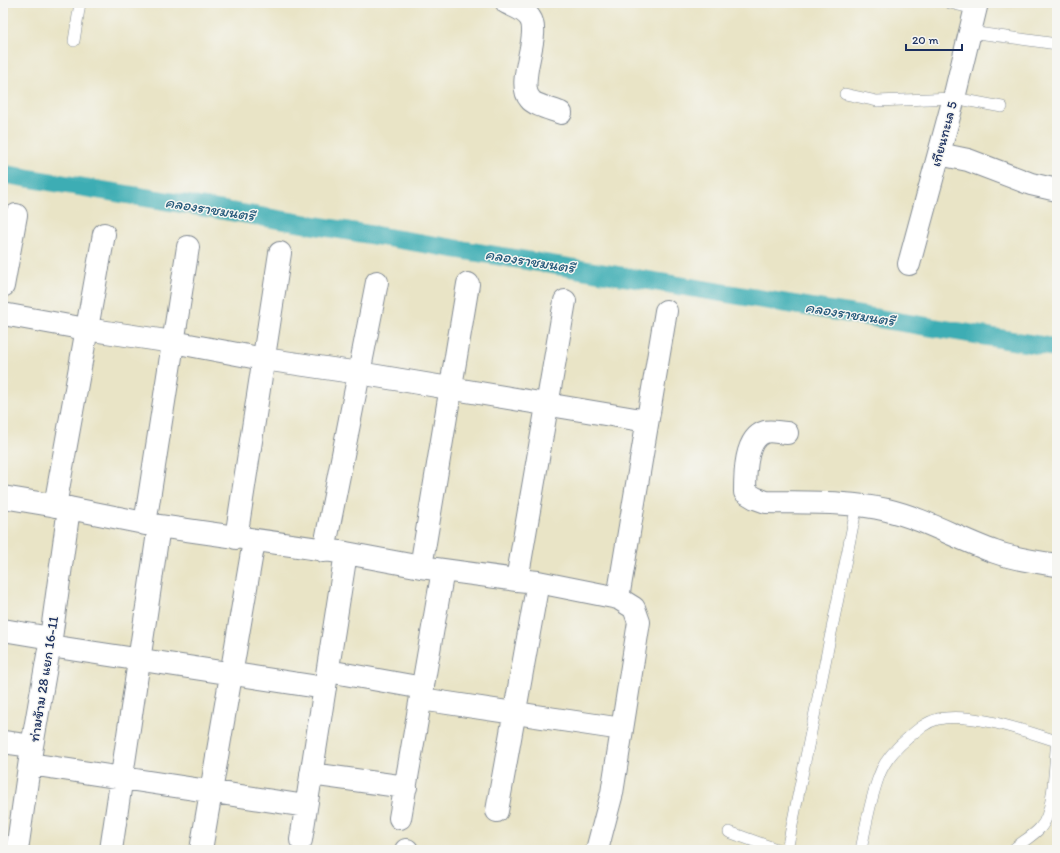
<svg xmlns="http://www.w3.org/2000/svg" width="1060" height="853" font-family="Itim,'Playpen Sans Thai',sans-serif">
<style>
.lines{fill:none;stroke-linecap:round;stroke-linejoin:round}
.canal{stroke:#3cadb4;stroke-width:19}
.service-casing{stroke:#828a92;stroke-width:12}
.minor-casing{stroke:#828a92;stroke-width:24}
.service{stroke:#fff;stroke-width:11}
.minor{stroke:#fff;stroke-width:22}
.labels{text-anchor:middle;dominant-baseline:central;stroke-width:3;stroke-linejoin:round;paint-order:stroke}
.street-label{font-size:14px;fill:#1b2f5e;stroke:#f6f6f2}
.water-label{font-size:15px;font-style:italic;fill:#275b7c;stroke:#f6f6f2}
</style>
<rect width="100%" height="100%" fill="#f6f6f2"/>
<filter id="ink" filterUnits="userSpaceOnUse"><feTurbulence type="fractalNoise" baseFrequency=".025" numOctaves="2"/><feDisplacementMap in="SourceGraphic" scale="8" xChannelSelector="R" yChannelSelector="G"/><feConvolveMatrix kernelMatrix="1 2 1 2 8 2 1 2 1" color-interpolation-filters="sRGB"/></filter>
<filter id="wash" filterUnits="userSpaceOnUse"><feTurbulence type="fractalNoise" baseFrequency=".012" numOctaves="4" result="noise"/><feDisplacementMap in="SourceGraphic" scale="16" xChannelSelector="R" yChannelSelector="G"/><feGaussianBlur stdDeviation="0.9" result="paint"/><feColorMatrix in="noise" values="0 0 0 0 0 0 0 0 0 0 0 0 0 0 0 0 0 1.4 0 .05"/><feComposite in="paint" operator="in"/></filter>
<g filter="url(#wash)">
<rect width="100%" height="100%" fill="#e9e4c6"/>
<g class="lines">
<path class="canal" d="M3,174l1054,174"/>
</g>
</g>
<g filter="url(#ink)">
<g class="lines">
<defs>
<path id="service" d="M950,3l25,6
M970,32l87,12
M74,41l6,-38
M845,94l32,7 77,-3 48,9
M729,832l50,18
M1015,848c8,-7 18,-12 25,-20 15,-15 14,-65 17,-88
M787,850l70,-345
M861,850c5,-25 9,-50 18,-74 5,-15 17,-28 29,-38 9,-8 18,-16 30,-19 35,-7 86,12 119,22"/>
<path id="minor" d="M507,3c8,4 18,7 23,15 12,17 -15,64 0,81 4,6 24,11 31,14
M939,154l29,6 63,24 26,6
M909,264l45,-166 23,-95
M3,286l13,-71
M3,314l83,15 87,13 91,17 95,14 288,48
M787,433c-7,0 -16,-3 -22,-1 -20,6 -20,42 -20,60l10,6 11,4c40,1 82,-1 121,8 38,9 71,29 108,42 20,7 41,10 62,13
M3,497l66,11 90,18 187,27 75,14 96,13 21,2 80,16 16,10 5,14 -27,171 -15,57
M55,506l49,-272
M145,524l43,-277
M236,538l44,-285
M324,551l53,-269
M421,567l47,-283
M517,580l48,-279
M618,598l48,-287
M3,630l48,8
M50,646l275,42
M328,671l95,17
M421,699l201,30
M3,742l29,4
M30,764l276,42
M311,774l95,13
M497,811l41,-229
M400,818l43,-248
M301,840l45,-287
M17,850l15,-104 19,-108 18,-130
M111,850l48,-324
M201,850l53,-309
M406,850h1"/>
</defs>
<use href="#service" class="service-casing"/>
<use href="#minor" class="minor-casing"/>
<use href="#service" class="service"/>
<use href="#minor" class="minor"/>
</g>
</g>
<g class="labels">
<g class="street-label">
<text transform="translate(944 134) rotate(-75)">เทียนทะเล 5</text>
<text transform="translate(44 679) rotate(-81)">ท่ามข้าม 28 แยก 16-11</text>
</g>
<g class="water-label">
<text transform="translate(210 209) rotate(9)">คลองราชมนตรี</text>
<text transform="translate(530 261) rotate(9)">คลองราชมนตรี</text>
<text transform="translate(850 314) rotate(9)">คลองราชมนตรี</text>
</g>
</g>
<rect width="1060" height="853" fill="none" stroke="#f6f6f2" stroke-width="16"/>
<path d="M906 44v6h56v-6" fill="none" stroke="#1b2f5e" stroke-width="2"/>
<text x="912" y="44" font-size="12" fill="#1b2f5e" stroke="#f6f6f2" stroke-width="3" paint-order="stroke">20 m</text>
</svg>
